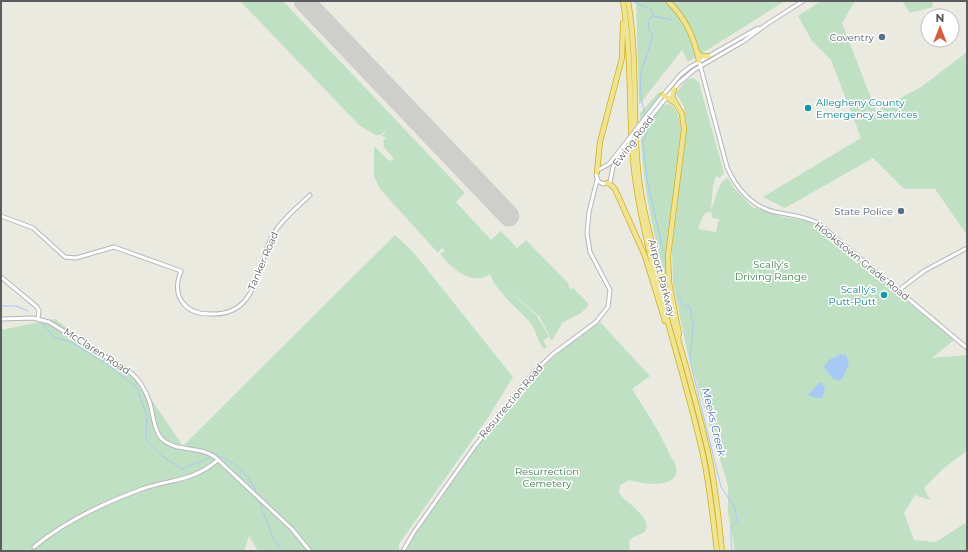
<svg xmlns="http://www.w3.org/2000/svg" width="968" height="552" font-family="Montserrat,sans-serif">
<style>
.green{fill:#c0e0c4;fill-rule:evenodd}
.water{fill:#a8c9f4}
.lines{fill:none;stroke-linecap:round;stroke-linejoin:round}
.stream{stroke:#a8c9f4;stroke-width:1}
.runway{stroke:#cececa;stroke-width:21}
.minor-casing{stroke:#b4b6ba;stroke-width:5}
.highway-casing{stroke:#d1af1a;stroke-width:6}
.minor{stroke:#fff;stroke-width:3}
.highway{stroke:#efe493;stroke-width:4.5}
.minor-bridge-casing{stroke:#b4b6ba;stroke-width:5;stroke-linecap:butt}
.minor-bridge{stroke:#fff;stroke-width:3}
.service-dot{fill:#5c6f8a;stroke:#fff;stroke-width:1.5}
.culture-dot{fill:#0f9aa8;stroke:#fff;stroke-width:1.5}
.labels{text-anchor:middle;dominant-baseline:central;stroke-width:3;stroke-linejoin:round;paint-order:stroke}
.service-label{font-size:10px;fill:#4e5e75;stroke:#fff;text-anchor:end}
.culture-label{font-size:10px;fill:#0d838f;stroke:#fff;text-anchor:start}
.street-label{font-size:10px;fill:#5a5c60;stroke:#fff}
.park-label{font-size:10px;fill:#3d7b48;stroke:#fff}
.water-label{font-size:11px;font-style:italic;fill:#4f73b3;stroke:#fff}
</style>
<rect width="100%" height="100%" fill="#ebeae1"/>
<path class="green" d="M240,1h43l182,192 -9,9 35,38 10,-9 16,17 9,-8 43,44 -1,2 3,3 4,-1 -1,1 14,14v3l-7,7 -19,10 -10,18 -12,-24 -38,-32 35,31 13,22 -2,-1 -5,4 4,6 -3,2c-8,-9 -7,-19 -15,-28 -8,-9 -37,-34 -38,-46 -4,0 -6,2 -9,3 -18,3 -31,-12 -42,-24l5,-3 -3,-3 -4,5 -58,-64 -6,-13v-30l13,13 4,2 3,-2 -10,-12 -1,-6 3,-3 -4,-2 5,-7 -7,6h-5l-16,-10z
M636,1h149l-97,61 -6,-12 -43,55z
M821,1h34l-13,22 34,88 45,-24 46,-35v183l-32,-46h-31l-31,-31 -88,50 -22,-11 98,-59 -30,-78 -19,-19 -14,-25z
M902,1h30l1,6 -23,6z
M694,78l5,5 25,90 -4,5 -4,-2 -3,10 -2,24c5,-10 6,-28 17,-32l6,10 18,19 32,10 23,4 18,9 49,44 80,66 -22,18 35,-3v96l-22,16 -21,21 6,12 -15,-5 -11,18 10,27 22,2 31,-20v29h-232l-7,-39v-26l-41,-135 -14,-68 -1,-34 15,-124 -3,-18 -8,-14 12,-14zM711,211l1,7 7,1 -3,13 -18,-3 6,-15z
M659,92l2,2 -3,6 7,5 5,-2c8,8 10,17 11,28l-15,124 1,28c-16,-56 -27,-111 -27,-170z
M395,235l19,18 99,124 -26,42 -88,125v7h-141l-9,-15 -5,15h-243v-221l54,-11 83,61 45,66z
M600,322l50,54 -18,13c13,21 27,41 37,64 1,3 4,7 6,10 9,28 -32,21 -46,17l-9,5 -1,7 2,4c7,7 36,26 22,37 -5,3 -10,3 -14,8l1,10h-224l6,-12 71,-100 48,-60 29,-28z"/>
<path class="water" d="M841,354l5,1 3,8 -6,15 -4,3 -7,-3 -8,-11 5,-7z
M822,382l3,7 -3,9h-6l-8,-3 10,-11z"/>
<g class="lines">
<path class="stream" d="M634,2l17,7 2,7 -5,4 1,10 4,5 -12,37 -1,19 5,25
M653,16l19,4
M646,124l2,6 -5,11 4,39 16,70
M679,296l4,9 7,2 3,19 -3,35 31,126 14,21 2,13 -6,5v14l1,11
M1,306h15l12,5
M43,324l11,13 17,5 37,23 29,23 10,29 -1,23 16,16 20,13 29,-12
M217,456c17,4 35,21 39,37
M259,501l15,39 8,11"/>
<path class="runway" d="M304,1l205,215"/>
<defs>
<path id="minor" d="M699,61l28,106c9,21 25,40 48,45 15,3 29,4 43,11l149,125
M659,100l21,-25 10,-8 68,-39
M662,103l17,-20 15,-13 50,-29 23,-17 36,-23
M617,154l-8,10 -11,6 -2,5 2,6 5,3 7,-2 3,-15 7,-11
M1,216l32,12 32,29 11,1 38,-11 67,24c-4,10 -6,22 2,32 6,8 16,11 27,11 51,2 45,-51 64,-81 9,-15 24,-26 36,-38
M1,277l36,30 2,4 -1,8
M899,290l25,-19 43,-23
M1,319l32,-1 16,4 81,50c9,7 16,19 20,31 3,11 4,29 13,37 14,12 37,6 52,17l77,72 18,22
M34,547c31,-26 70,-44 108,-58 31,-11 48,-6 76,-29
M403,551l11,-19 61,-86 59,-74 19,-18 43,-32 12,-15 2,-17 -20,-38 -3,-19 2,-21 8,-32"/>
<path id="highway" d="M623,1c11,65 3,131 15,196 15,87 46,172 65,258 7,32 10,64 14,96
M628,1c12,68 1,139 16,208 18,85 48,167 66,252 6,30 9,60 12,90
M668,1c18,18 26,36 31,60
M697,52l4,4h7
M674,89l-2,8 10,17 2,15 -16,127 1,26 10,52
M663,95l11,7
M597,172l3,-30 22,-84 1,-35
M607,183l3,1 5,5 30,67 20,65"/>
</defs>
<use href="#minor" class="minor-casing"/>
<use href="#highway" class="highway-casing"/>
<use href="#minor" class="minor"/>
<use href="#highway" class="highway"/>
<defs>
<path id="minor-bridge" d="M617,154l42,-54
M620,156l42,-53"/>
</defs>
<use href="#minor-bridge" class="minor-bridge-casing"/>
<use href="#minor-bridge" class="minor-bridge"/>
</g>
<g class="service-dot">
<circle cx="882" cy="37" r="4"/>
<circle cx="901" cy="211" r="4"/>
</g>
<g class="culture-dot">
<circle cx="808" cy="108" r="4"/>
<circle cx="884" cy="295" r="4"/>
</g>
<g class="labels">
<g class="service-label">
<text x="874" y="37">Coventry</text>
<text x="893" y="211">State Police</text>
</g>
<g class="culture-label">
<text x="816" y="102">Allegheny County<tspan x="816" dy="12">Emergency Services</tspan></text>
<text x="876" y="289" text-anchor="end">Scally's<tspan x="876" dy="12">Putt-Putt</tspan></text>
</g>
<g class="street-label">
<text transform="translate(633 141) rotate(-53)">Ewing Road</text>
<text transform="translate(263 261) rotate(-67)">Tanker Road</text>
<text transform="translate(862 261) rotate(39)">Hookstown Grade Road</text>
<text transform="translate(662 278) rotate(75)">Airport Parkway</text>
<text transform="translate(97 351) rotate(33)">McClaren Road</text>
<text transform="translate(511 401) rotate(-50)">Resurrection Road</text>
</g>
<g class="park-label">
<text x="771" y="264">Scally's<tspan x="771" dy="12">Driving Range</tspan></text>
<text x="547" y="471">Resurrection<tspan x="547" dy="12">Cemetery</tspan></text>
</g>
<g class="water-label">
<text transform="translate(714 422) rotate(76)">Meeks Creek</text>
</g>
</g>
<rect width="968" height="552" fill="none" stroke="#5a5c60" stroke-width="4"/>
<g transform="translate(940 28)"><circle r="19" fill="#ffffff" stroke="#bdbebf"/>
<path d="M0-3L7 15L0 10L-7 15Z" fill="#d35d3f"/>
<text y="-6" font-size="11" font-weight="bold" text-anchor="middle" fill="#5a5c60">N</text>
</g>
</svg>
